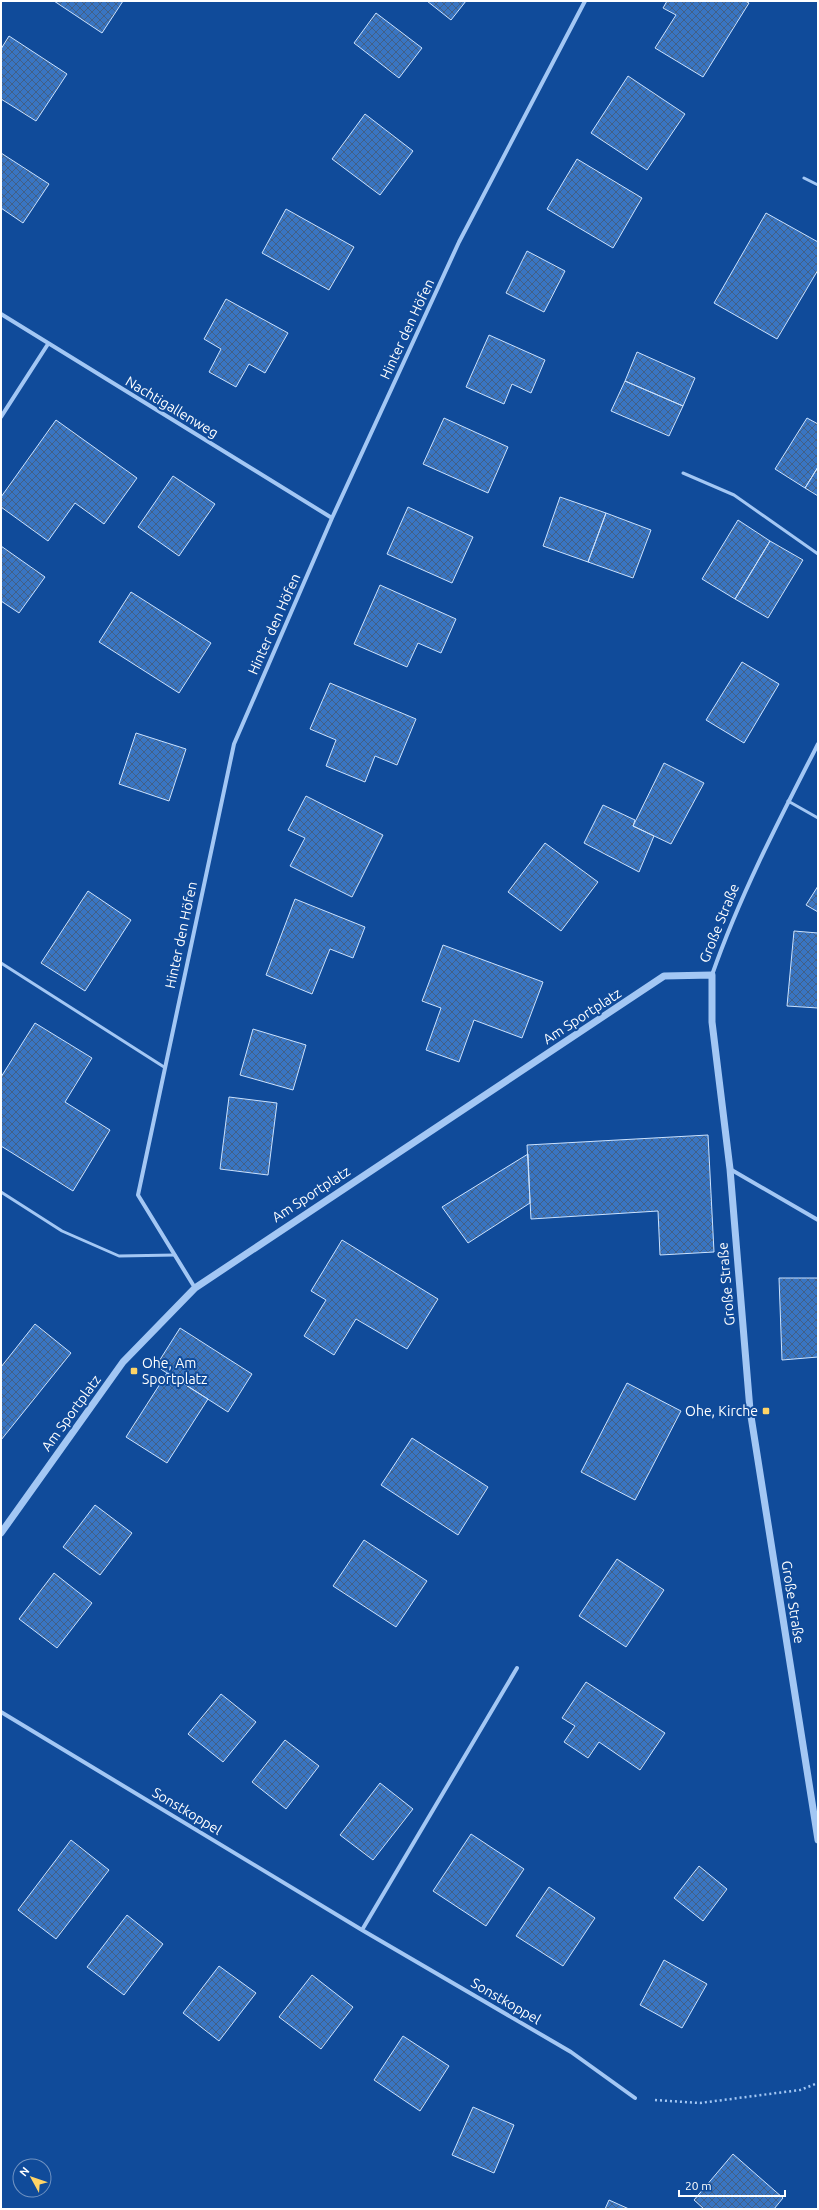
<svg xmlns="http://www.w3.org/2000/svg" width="819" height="2210" font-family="Ubuntu,sans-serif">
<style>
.building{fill:url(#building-cross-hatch);stroke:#cbe2fe}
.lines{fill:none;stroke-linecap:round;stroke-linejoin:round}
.path{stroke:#a3c7f4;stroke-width:2.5;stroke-dasharray:2 3;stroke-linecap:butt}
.service{stroke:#a3c7f4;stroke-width:3}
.minor{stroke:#a3c7f4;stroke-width:4}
.tertiary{stroke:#a3c7f4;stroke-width:7}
.poi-dot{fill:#ffd466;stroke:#104b9a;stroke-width:1.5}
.labels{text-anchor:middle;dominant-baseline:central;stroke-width:4;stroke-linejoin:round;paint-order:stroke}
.street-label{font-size:14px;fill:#fff;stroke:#104b9a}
.poi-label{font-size:14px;fill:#fff;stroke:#104b9a;text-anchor:start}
</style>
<defs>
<pattern id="building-cross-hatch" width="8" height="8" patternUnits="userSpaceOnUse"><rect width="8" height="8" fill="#3975c2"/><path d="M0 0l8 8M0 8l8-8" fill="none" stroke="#426087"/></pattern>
</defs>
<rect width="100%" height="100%" fill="#104b9a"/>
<path class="building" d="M54,1h69l-21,32z
M427,1h39l-15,19z
M667,1h78l4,2 -46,74 -48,-29 21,-33 -13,-7z
M376,13l46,35 -23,30 -45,-35z
M9,36l58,38 -31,47 -35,-22v-50z
M628,76l57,38 -38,56 -56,-37z
M365,114l48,37 -33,44 -48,-36z
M1,153l48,31 -26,39 -22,-15z
M577,159l65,39 -29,50 -66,-39z
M286,209l68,38 -25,43 -67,-37z
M766,213l52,29v28l-41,69 -63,-36z
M527,251l38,20 -21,41 -38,-19z
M226,299l62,34 -23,40 -16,-9 -13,23 -27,-15 12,-23 -17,-10z
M489,335l56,25 -14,33 -19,-9 -8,20 -38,-17z
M637,352l58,26 -12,28 -58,-25z
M625,381l58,25 -14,30 -58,-25z
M444,418l64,29 -20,46 -65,-29z
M807,418l11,6v43l-13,21 -30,-19z
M56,420l81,58 -33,46 -29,-21 -27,38 -47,-34v-10z
M818,467v29l-13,-8z
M173,476l42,28 -36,52 -41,-29z
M560,497l46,16 -18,49 -45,-16z
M408,507l65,30 -21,46 -65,-29z
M606,513l45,17 -18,48 -45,-16z
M738,520l32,21 -35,58 -33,-20z
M770,541l33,19 -35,58 -33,-19z
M1,546l44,31 -26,36 -18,-12z
M380,585l76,34 -15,34 -23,-10 -11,24 -53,-23z
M131,592l80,51 -32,50 -80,-51z
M742,662l37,22 -35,59 -38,-23z
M330,683l86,36 -19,46 -22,-9 -10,26 -39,-16 10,-26 -26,-11z
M136,733l50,16 -17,52 -50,-17z
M664,763l40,20 -33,61 -38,-18z
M306,796l77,39 -31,62 -62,-31 15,-28 -17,-8z
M603,805l32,15 -2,6 21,10 -15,36 -55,-29z
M545,843l53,39 -37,49 -53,-39z
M818,886v26l-12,-7z
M88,891l43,29 -46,71 -44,-28z
M295,899l70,28 -12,31 -23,-9 -18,45 -46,-19z
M794,931l24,2v75l-31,-2z
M443,945l100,37 -21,56 -48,-18 -15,42 -33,-12 15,-42 -19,-7z
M35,1023l57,35 -27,44 45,28 -37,61 -72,-45v-69z
M253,1029l53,16 -13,45 -53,-15z
M229,1097l48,6 -9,72 -48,-6z
M708,1135l6,117 -54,3 -2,-44 -127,8 -4,-74z
M528,1154l2,49 -62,40 -26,-36z
M342,1240l96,59 -31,50 -51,-30 -22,36 -30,-19 22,-36 -15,-9z
M779,1278h39v79l-36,3z
M35,1324l36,29 -70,87v-73z
M180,1328l72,46 -24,38 -72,-46z
M167,1373l41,26 -41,64 -41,-26z
M627,1383l54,28 -46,89 -54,-28z
M412,1438l76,49 -30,48 -77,-50z
M95,1505l37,28 -32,42 -37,-28z
M364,1540l63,41 -31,46 -63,-41z
M617,1559l47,31 -38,57 -47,-31z
M54,1573l38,30 -35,45 -38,-29z
M586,1682l79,51 -25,37 -41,-28 -11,16 -24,-16 11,-16 -13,-8z
M221,1694l35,28 -33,40 -35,-28z
M285,1740l34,26 -33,43 -34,-27z
M380,1783l33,26 -40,51 -33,-25z
M471,1834l53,35 -38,57 -53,-35z
M71,1840l38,30 -53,69 -38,-29z
M699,1866l28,23 -24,32 -29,-23z
M549,1887l46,31 -32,48 -47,-30z
M127,1915l36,29 -39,51 -37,-28z
M664,1960l43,24 -25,44 -42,-23z
M219,1966l37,27 -37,48 -36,-28z
M312,1975l41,32 -32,42 -42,-32z
M403,2036l46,30 -29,45 -46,-31z
M473,2107l41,18 -20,48 -42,-18z
M733,2154l50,44 -9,11h-70l-10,-9z
M609,2200l20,9h-24z"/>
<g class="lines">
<path class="path" d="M655,2100l45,3 100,-13 18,-7"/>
<path class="service" d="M804,178l14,7
M683,473l51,22 84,59
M788,801l30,17
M1,963l163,104
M1,1192l61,39 57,25 56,-1"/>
<path class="minor" d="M1,314l331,204
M1,417l47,-73
M712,975c28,-80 67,-155 106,-231
M730,1169l88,51
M195,1288l-57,-93 96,-451 98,-226 127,-276 126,-241
M1,1712l361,218 209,122 64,46
M362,1930l155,-262"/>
<path class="tertiary" d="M1,1533l122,-171 72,-74 469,-312 48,-1v47l18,147 20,241 68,430"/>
</g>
<g class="poi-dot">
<rect x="130" y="1367" width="8" height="8" rx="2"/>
<rect x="762" y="1407" width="8" height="8" rx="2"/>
</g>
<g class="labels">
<g class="street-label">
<text transform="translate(407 329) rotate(-65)">Hinter den Höfen</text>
<text transform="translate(172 407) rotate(31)">Nachtigallenweg</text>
<text transform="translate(274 624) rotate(-66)">Hinter den Höfen</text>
<text transform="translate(719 923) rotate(-68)">Große Straße</text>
<text transform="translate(181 935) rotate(-78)">Hinter den Höfen</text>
<text transform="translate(582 1016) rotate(-33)">Am Sportplatz</text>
<text transform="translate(311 1194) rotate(-33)">Am Sportplatz</text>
<text transform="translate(726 1284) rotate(-95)">Große Straße</text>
<text transform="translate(71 1413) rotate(-54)">Am Sportplatz</text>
<text transform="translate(793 1602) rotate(81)">Große Straße</text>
<text transform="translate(187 1811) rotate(31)">Sonstkoppel</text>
<text transform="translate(506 2001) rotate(30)">Sonstkoppel</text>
</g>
<g class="poi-label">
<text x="142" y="1363">Ohe, Am<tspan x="142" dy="16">Sportplatz</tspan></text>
<text x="758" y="1411" text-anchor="end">Ohe, Kirche</text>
</g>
</g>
<rect width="819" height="2210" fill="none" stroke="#ffffff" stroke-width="4"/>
<g transform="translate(32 2178) rotate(310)"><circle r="19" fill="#104b9a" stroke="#7093c2"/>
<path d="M0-3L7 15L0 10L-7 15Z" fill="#ffd466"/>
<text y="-6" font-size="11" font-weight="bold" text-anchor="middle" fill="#ffffff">N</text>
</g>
<path d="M679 2190v6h106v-6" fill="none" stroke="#ffffff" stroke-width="2"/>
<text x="685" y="2190" font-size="12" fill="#ffffff" stroke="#104b9a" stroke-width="3" paint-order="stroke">20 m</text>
</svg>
